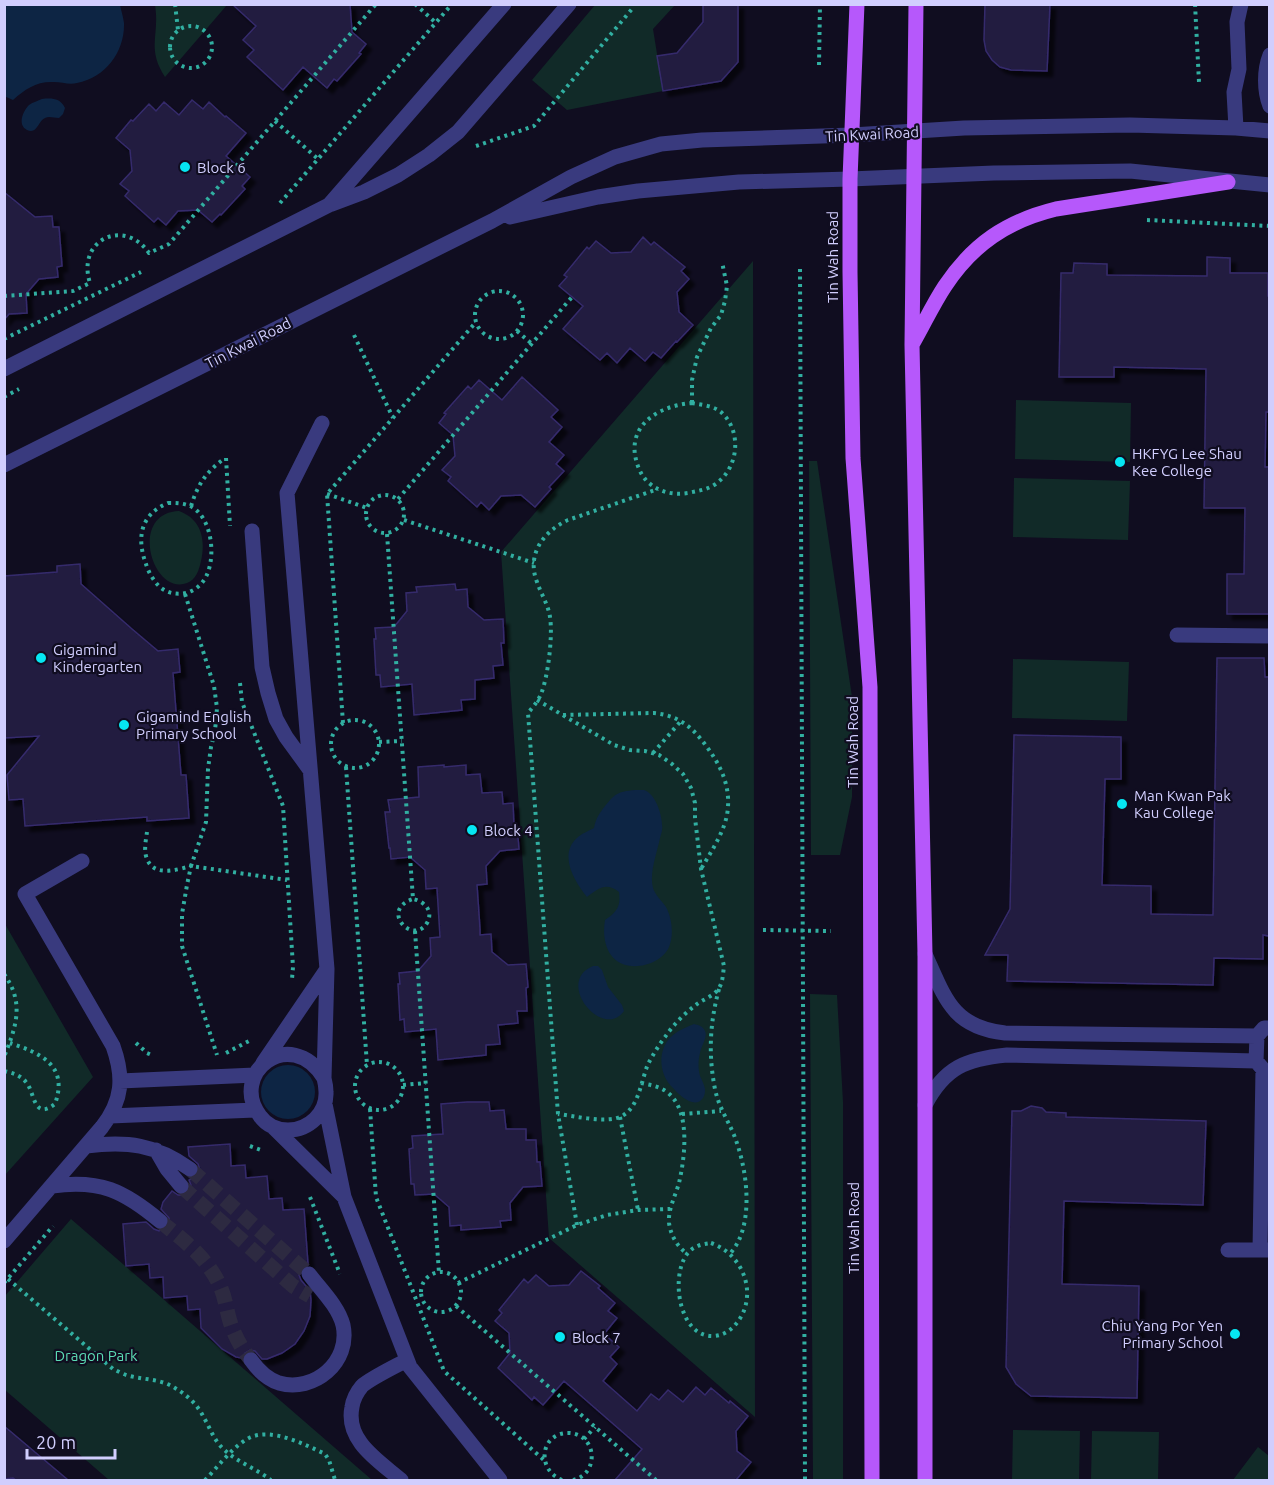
<svg xmlns="http://www.w3.org/2000/svg" width="1274" height="1485" font-family="Ubuntu,sans-serif">
<style>
.green{fill:#112a28}
.water{fill:#0d2544}
.building{fill:#201a41;stroke:#362c6c;stroke-width:1.5;filter:url(#shadow)}
.lines{fill:none;stroke-linecap:round;stroke-linejoin:round}
.minor-tunnel{stroke:#2d2a41;stroke-width:15;stroke-dasharray:15 8;stroke-linecap:butt}
.path{stroke:#31afa1;stroke-width:4;stroke-dasharray:3 4.5;stroke-linecap:butt}
.minor{stroke:#393a7e;stroke-width:15}
.major{stroke:#b658fb;stroke-width:15}
.poi-dot{fill:#06e6f2;stroke:#100d20;stroke-width:2}
.labels{text-anchor:middle;dominant-baseline:central;stroke-width:4.5;stroke-linejoin:round;paint-order:stroke}
.street-label{font-size:15px;fill:#d1cefe;stroke:#100d20}
.poi-label{font-size:15px;fill:#d1cefe;stroke:#100d20;text-anchor:start}
.park-label{font-size:15px;fill:#5cdcb5;stroke:#100d20}
</style>
<defs>
<filter id="shadow"><feDropShadow dx="5.5" dy="5.5" stdDeviation="1.5" flood-color="#0009"/></filter>
</defs>
<rect width="100%" height="100%" fill="#100d20"/>
<path class="green" d="M155,5h72l-62,72c-19,-29 -5,-42 -10,-72z
M595,5h80l-22,24 10,62 -96,19 -35,-30z
M753,261l2,1156 -206,-179 -48,-686z
M1016,400l115,3 -1,59 -115,-3z
M809,461h8l35,236v100l-12,58h-29z
M1014,478l116,3 -2,59 -115,-3z
M179,511c22,8 27,28 22,50 -2,9 -5,19 -14,22 -35,13 -59,-70 -8,-72z
M1013,659l116,3 -2,59 -115,-3z
M5,924l88,153 -88,98h-1z
M810,994l27,1 6,107v378h-30z
M71,1219l301,261h-263l-104,-90v-94z
M1013,1430l67,1 -1,49h-67z
M1092,1431l67,1 -1,48h-67z
M1258,1447l11,9v24h-36z"/>
<path class="water" d="M9,4l111,1c1,5 3,11 4,18 1,28 -18,55 -47,60 -8,2 -15,-1 -23,-1 -17,-1 -29,7 -41,18l-9,-4v-89z
M42,99c10,-1 18,-1 23,9l-2,6 -4,4c-5,0 -10,-2 -14,0 -7,3 -8,17 -18,12 -10,-5 -4,-19 2,-25 4,-3 9,-4 13,-6z
M635,790c2,0 7,0 9,0 11,3 18,24 18,35 1,4 -1,9 -2,13 -3,15 -11,35 -7,50 2,7 9,13 13,19 6,11 8,28 3,40 -9,20 -45,27 -58,8 -7,-10 -8,-23 -6,-35 12,-8 16,-14 14,-28 -13,-10 -20,-4 -32,5 -12,-15 -29,-42 -10,-59 4,-4 11,-7 17,-10 2,-10 5,-14 11,-22 11,-13 12,-14 30,-16z
M593,966h5l4,4 6,17 14,18 2,6c-18,26 -58,-15 -42,-37 3,-4 7,-6 11,-8z
M694,1024c4,1 9,2 11,7 3,6 -4,15 -5,22 -2,7 -2,16 0,23 2,4 4,8 5,13 0,3 0,6 -2,9 -8,12 -24,-3 -30,-10 -15,-14 -16,-40 0,-53 6,-5 14,-8 21,-11z
M261 1092a27 27 0 1 1 54 0a27 27 0 1 1-54 0Z"/>
<path class="building" d="M232,4h118l2,28 14,12 -7,9 2,1 -24,27 -3,-2 -7,9 -24,-21 -20,23 -36,-33 7,-7 -11,-10 13,-14z
M703,4h35v58l-17,19 -58,10 -6,-35 20,-3 26,-31z
M985,4h65l-3,67 -36,-1 -11,-3 -8,-7 -6,-9 -2,-11z
M192,100l11,9 6,-7 16,15 1,-1 20,17 -20,23 24,21 -8,9 3,3 -24,26 -1,-1 -8,8 -14,-12 -20,1 -12,14 -8,-7 -4,4 -29,-26 4,-5 -9,-7 12,-13 -2,-21 -14,-12 15,-18 2,1 16,-17 7,7 8,-9 15,13z
M4,192l31,25 17,-1 1,11h6l3,39 -5,1 1,10 -19,2 -13,15 1,19 -18,1 -5,6z
M643,237l8,8 3,-3 31,25 -4,4 8,8 -12,13 2,20 14,13 -16,17 -1,-1 -15,17 -8,-6 -8,9 -15,-13 -13,15 -10,-10 -7,7 -37,-31 20,-23 -24,-20 8,-9 -3,-2 23,-28 2,2 7,-8 15,12 20,-1z
M1207,257l23,1v15h38v23h1v116h-3l-1,55h4v147h-42v-40h17l1,-66h-41l2,-139 -92,-2v10h-55l2,-104h12l1,-10 33,1v11l100,1z
M522,377l36,33 -7,7 11,10 -13,15 15,13 -8,9 8,7 -15,16 2,2 -16,18 -14,-12 -20,1 -12,14 -8,-8 -4,5 -29,-26 3,-4 -9,-7 13,-14 -2,-21 -14,-12 7,-9 -2,-1 24,-27 3,3 8,-9 23,20z
M80,564l1,20 51,45 26,22 20,-2 2,23 -7,1 8,102h5l3,43 -42,3v-4l-122,9 -2,-27 -14,1 -2,-25 32,-39 -35,2v-162l53,-4v-6z
M455,584l1,6 11,-1 1,18 16,13 19,-1 1,24h-3l2,22 -10,1 1,12 -19,2v19l-14,1 1,10 -48,5 -2,-31 -31,3 -1,-12h-4l-2,-36h2l-1,-11 19,-1 13,-16 -1,-18 11,-1 -1,-5z
M1217,658h47l1,19h4v259l-6,-1v24l-49,-1 -1,27 -206,-4 1,-26h-23l25,-46 4,-174 107,2v42h-16l-3,106 49,1v28l62,1z
M444,765v2l22,-2v10l14,-1 2,19 20,-1 1,12 10,-1 1,23h3l2,23 -19,2 -14,15 1,18 -10,1 3,44v6l11,-1 1,18 16,13 18,-1 2,23 -2,1 1,23h-10l1,12 -20,2 2,19 -14,1v10l-48,5 -2,-31 -31,3 -1,-13 -4,1 -2,-36h2l-1,-11 19,-2 13,-15 -1,-18 10,-1 -3,-49 -11,1 -1,-19 -15,-13 -19,2 -1,-11h-1l-4,-36h5l-2,-12 31,-3 -1,-30z
M467,1102h22l1,9 14,-1 2,19h20v11h10l1,22h3l2,24 -19,1 -13,16 1,17 -11,1 1,6 -40,3v-5l-11,1 -1,-19 -15,-13 -19,1 -1,-11h-3l-2,-35 4,-1 -1,-12 31,-2 -2,-30z
M1031,1106l11,2 4,4 20,1v4l140,4 -3,84 -139,-4 -2,83 77,2 -2,112 -106,-2 -15,-12 -10,-17 6,-256h9z
M230,1144l1,22 14,-1 1,13 21,-2 2,23 13,-1 1,12 21,-1 4,55 -5,3 -4,8 2,5 9,11 1,9 -1,16 -6,15 -9,13 -13,9 -15,6h-5l-7,-8 -5,-1 -5,3 -3,5 -6,-1 -14,-8 -21,-21 -1,-19 -12,1 -1,-14 -23,2 -1,-21 -13,1 -1,-14 -23,2 -3,-42 23,-2 8,7 5,2 8,-4 2,-4v-5l-8,-9 2,-7 9,-11 6,4h5l5,-2 3,-8 -2,-5 6,-3 5,-7 -2,-6 -9,-8 -1,-9z
M581,1271l19,15 -2,2 17,15 -7,8 9,7 -13,16 15,13 -9,10 7,7 -14,17 34,30 14,-17 8,6 9,-10 15,12 13,-15 9,8 6,-7 18,15 1,-2 18,15 -12,15 1,20 14,11 -15,18h-121l27,-31 -78,-68 -21,24 -9,-8 -2,3 -34,-32 12,-15 -1,-20 -14,-12 7,-8 -3,-3 25,-31 4,4 8,-8 13,11 20,-1z
M4,1426l64,54h-52l-3,-2 -9,1z"/>
<g class="lines">
<path class="minor-tunnel" d="M190,1169l119,105
M181,1186l112,100 17,10
M160,1221c24,20 47,36 60,65 5,11 6,21 9,32 4,15 12,30 22,42"/>
<path class="path" d="M175,4l3,26
M415,4l21,19
M1195,4l4,78
M170 47a21 21 0 1 1 42 0a21 21 0 1 1-42 0Z
M819,65l1,-61
M275,121l43,38
M476,146l58,-20 98,-117 1,-5
M280,203l172,-199
M1147,220l123,6
M800,269l5,1211
M475 315a24 24 0 1 1 48 0a24 24 0 1 1-48 0Z
M4,296l69,-5 17,-8c-14,-43 34,-66 59,-30l20,-9 207,-240
M517,331l15,13
M354,335l39,83
M4,339l137,-67
M4,397l15,-8
M692,403c10,2 23,3 30,10 21,20 16,57 -8,72 -8,5 -17,6 -26,8 -14,2 -27,0 -39,-10 -8,-7 -12,-17 -14,-28 -5,-34 29,-50 57,-52z
M692,403v-23l5,-23 14,-29 10,-13 4,-14 2,-15 -5,-24
M226,458l4,68
M327,494l40,14
M366 514a19 19 0 1 1 38 0a19 19 0 1 1-38 0Z
M398,499l174,-202
M168,503c8,0 15,0 22,3 24,11 28,60 11,78 -12,13 -33,13 -44,0 -5,-6 -9,-13 -11,-20 -10,-27 -5,-50 22,-61z
M191,506c7,-22 15,-34 34,-48
M404,520l130,43
M387,534l26,365c11,2 21,12 14,24 -14,23 -48,-13 -14,-24
M185,594l29,92 3,22 -2,23 -4,16 -3,22 -2,53 -15,44 96,14
M240,683l2,19 41,104 10,161 -1,12
M537,700l77,45 16,5 15,1 14,4 13,9 11,10 8,14 4,15v15l6,51 23,97c-1,7 -1,16 -5,22 -5,8 -15,11 -22,16 -12,9 -24,21 -32,33 -7,9 -12,18 -17,27 -7,17 -9,43 -26,52 -15,8 -47,0 -64,-2
M563,715l91,-2c9,1 18,3 26,8 10,5 17,13 24,22 16,21 28,43 23,72 -4,19 -16,37 -26,54
M331 744a24 24 0 1 1 48 0a24 24 0 1 1-48 0Z
M343,723l-16,-229 149,-172
M379,742l23,-1
M653,753l28,-32
M346,767l21,298
M147,832c-1,7 -3,17 -1,24 6,22 30,14 45,10l-4,19 -5,29v32l35,109
M763,930l68,1
M415,931l24,342
M4,974c21,29 12,53 0,83
M719,989c-9,33 -11,65 -4,100 4,19 12,29 19,46 12,30 19,77 4,107 -2,4 -5,8 -8,12
M136,1043l11,10 7,3
M226,1053l23,-12
M355 1086a24 24 0 1 1 48 0a24 24 0 1 1-48 0Z
M4,1071c9,2 16,4 22,11 9,10 7,39 29,22 14,-39 -15,-51 -45,-61
M641,1083c9,2 18,3 26,9 24,18 18,65 12,91 -4,14 -11,26 -10,40 2,13 8,23 18,31
M403,1085l23,-2
M370,1109l6,88 68,174 100,89
M682,1114l39,-3
M620,1117l18,93
M250,1146l14,5
M310,1197l30,77
M577,1225l-19,-111 -30,-401c5,-6 10,-12 13,-19 7,-17 12,-58 9,-77 -2,-13 -9,-23 -13,-35 -11,-28 7,-51 31,-62l90,-31
M711,1243c29,10 45,44 31,72 -6,11 -15,20 -28,21 -35,2 -44,-59 -27,-82 6,-8 15,-10 24,-11z
M421 1292a20 20 0 1 1 40 0a20 20 0 1 1-40 0Z
M8,1279l105,90c5,2 11,6 17,7 16,4 31,3 45,12 12,7 23,17 29,30 5,8 8,17 14,25 13,17 36,24 53,37
M4,1283l49,-57
M458,1283l119,-58 30,-10 31,-5 32,-1
M456,1306l200,174
M584,1439l11,-12
M205,1480c12,-12 28,-34 44,-42 22,-11 55,6 76,16l4,6 6,20
M562,1480c-27,-11 -21,-48 7,-47 28,1 31,41 4,47"/>
<path class="minor" d="M1270,55c-6,15 -6,36 0,51
M1236,128l-2,-36 5,-23 -2,-47 4,-18
M332,204l32,-12 34,-17 31,-20 29,-23 111,-128
M510,217l88,-20 40,-6 101,-9 111,-3 144,-6 136,-2 140,14
M4,369l325,-164 175,-201
M322,423l-35,70 40,476 -3,109c1,4 2,9 2,14 1,21 -17,38 -38,38 -11,0 -22,-5 -28,-14 -32,-42 30,-92 64,-38
M4,465l488,-244 79,-44 44,-20 46,-13 41,-4 150,-5 112,-7 166,-3 106,3 34,3
M252,531l10,136 6,26 8,26 10,18 24,33
M1177,635l93,1
M925,954c20,44 27,73 80,79l252,3
M263,1063l64,-94
M1262,1068l-6,-7 1,-25 7,-8h6
M1263,1069l-3,181h10
M120,1081l135,-6
M325,1104l19,93 66,170 90,113
M925,1105c20,-38 41,-46 82,-50l249,6
M110,1116l145,-6
M274,1128l70,69
M86,1146c41,-5 69,-2 104,23
M156,1150l11,19 14,17
M52,1186c48,-7 72,5 108,35
M4,1241l98,-114c21,-27 22,-50 11,-81l-88,-152 57,-33
M1228,1250h32
M251,1360c7,10 16,19 28,23 35,10 72,-21 64,-58 -5,-19 -22,-35 -34,-51
M401,1480c-22,-19 -56,-39 -49,-73 1,-7 5,-15 10,-21 9,-8 34,-20 45,-26"/>
<path class="major" d="M857,4l-7,175v93l3,186 17,229 2,793
M916,4l-4,341 13,609v526
M913,343c11,-19 20,-39 32,-57 28,-42 62,-65 111,-77l172,-27"/>
</g>
<g class="poi-dot">
<circle cx="185" cy="167" r="6"/>
<circle cx="1120" cy="462" r="6"/>
<circle cx="41" cy="658" r="6"/>
<circle cx="124" cy="725" r="6"/>
<circle cx="1122" cy="804" r="6"/>
<circle cx="472" cy="830" r="6"/>
<circle cx="1235" cy="1334" r="6"/>
<circle cx="560" cy="1337" r="6"/>
</g>
<g class="labels">
<g class="street-label">
<text transform="translate(872 134) rotate(-3)">Tin Kwai Road</text>
<text transform="translate(832 257) rotate(-90)">Tin Wah Road</text>
<text transform="translate(248 343) rotate(-27)">Tin Kwai Road</text>
<text transform="translate(852 742) rotate(-90)">Tin Wah Road</text>
<text transform="translate(853 1228) rotate(-90)">Tin Wah Road</text>
</g>
<g class="poi-label">
<text x="197" y="167">Block 6</text>
<text x="1132" y="453">HKFYG Lee Shau<tspan x="1132" dy="17">Kee College</tspan></text>
<text x="53" y="649">Gigamind<tspan x="53" dy="17">Kindergarten</tspan></text>
<text x="136" y="716">Gigamind English<tspan x="136" dy="17">Primary School</tspan></text>
<text x="1134" y="795">Man Kwan Pak<tspan x="1134" dy="17">Kau College</tspan></text>
<text x="484" y="830">Block 4</text>
<text x="1223" y="1325" text-anchor="end">Chiu Yang Por Yen<tspan x="1223" dy="17">Primary School</tspan></text>
<text x="572" y="1337">Block 7</text>
</g>
<g class="park-label">
<text x="96" y="1355">Dragon Park</text>
</g>
</g>
<rect width="1274" height="1485" fill="none" stroke="#d1cefe" stroke-width="12"/>
<path d="M27 1449v9h88v-9" fill="none" stroke="#d1cefe" stroke-width="3"/>
<text x="36" y="1449" font-size="18" fill="#d1cefe" stroke="#100d20" stroke-width="4.5" paint-order="stroke">20 m</text>
</svg>
